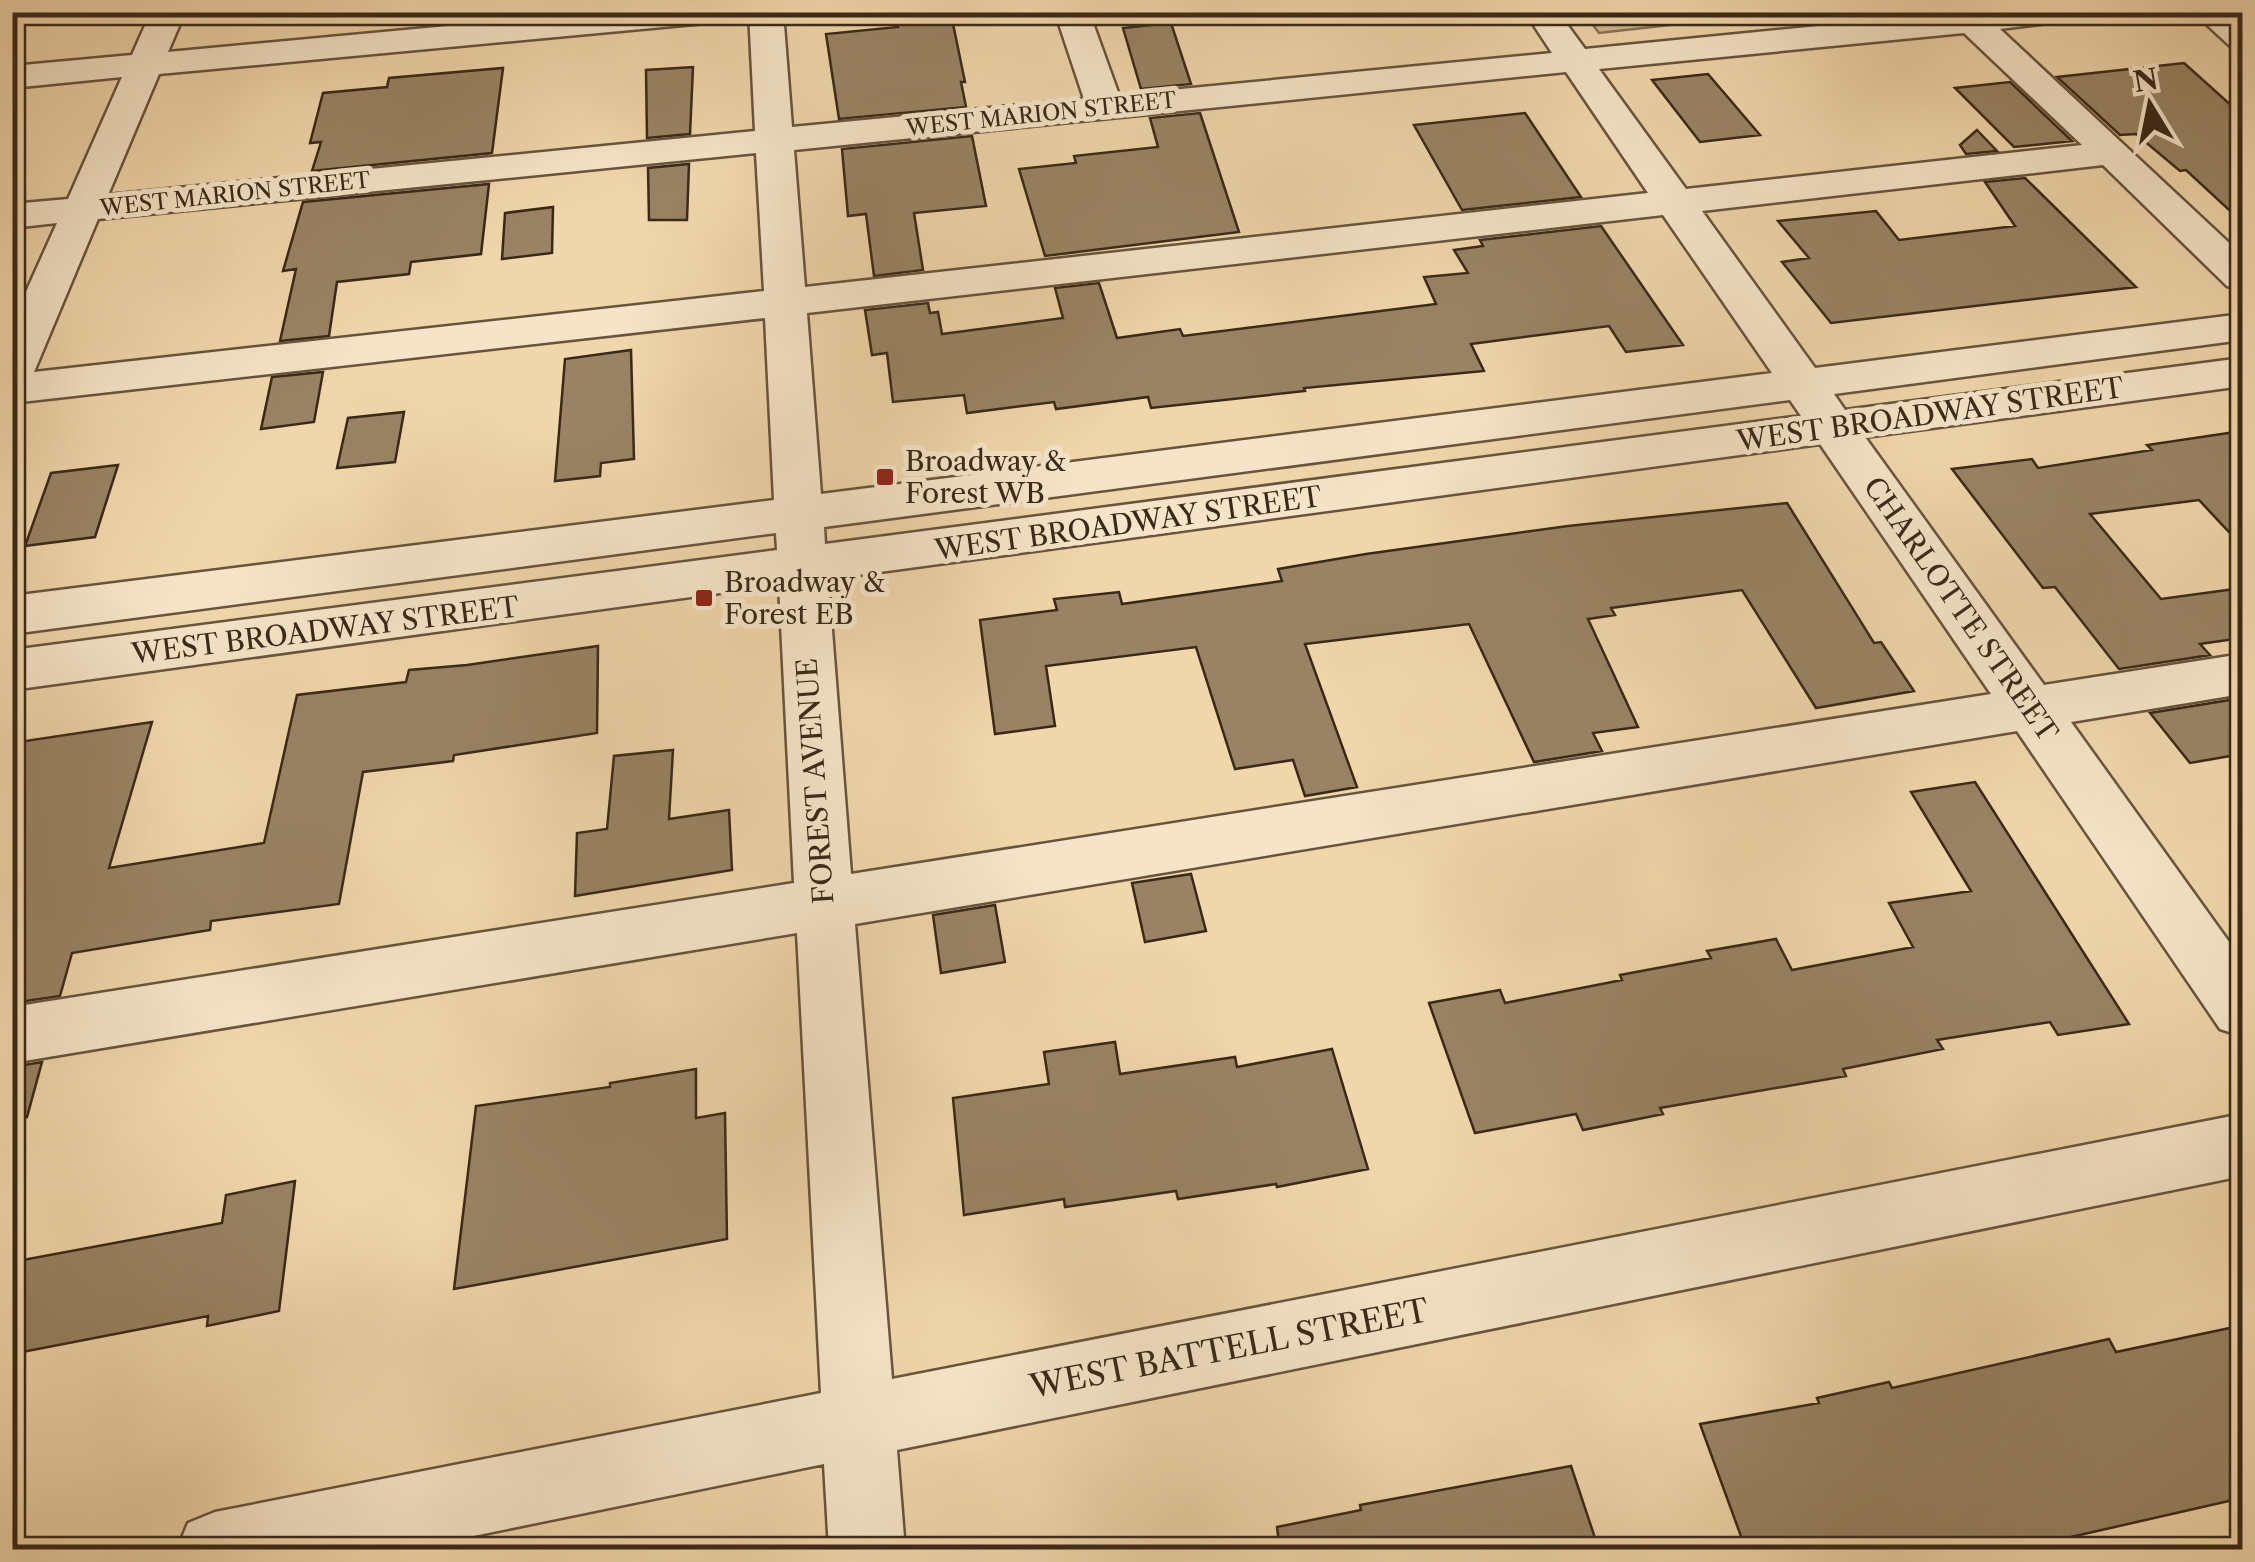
<svg xmlns="http://www.w3.org/2000/svg" width="2255" height="1562" font-family="'Libre Caslon Text',serif">
<style>
.green{fill:#d1b992;stroke:#867155;stroke-width:2.5}
.building{fill:#998364;stroke:#3a2918;stroke-width:2.5}
.lines{fill:none;stroke-linecap:round;stroke-linejoin:round}
.minor-casing{stroke:#68543d;stroke-width:5}
.minor{fill:#f5e4c8;fill-rule:evenodd}
.poi-dot{fill:#8f2418;stroke:#f5e4c8;stroke-width:4}
.labels{text-anchor:middle;dominant-baseline:central;stroke-width:10;stroke-linejoin:round;paint-order:stroke}
.far-street-label{font-size:22px;fill:#3a2918;stroke:#f5e4c8}
.street-label{font-size:28px;fill:#3a2918;stroke:#f5e4c8}
.poi-label{font-size:28px;fill:#3a2918;stroke:#f5e4c8;text-anchor:start}
.near-street-label{font-size:32px;fill:#3a2918;stroke:#f5e4c8}
</style>
<rect width="100%" height="100%" fill="#f0d6ab"/>
<filter id="stains"><feTurbulence type="fractalNoise" baseFrequency=".002" numOctaves="4"/><feColorMatrix values="0 0 0 0 .2 0 0 0 0 .09 0 0 0 0 .02 0 0 0 .5 -.17"/></filter>
<radialGradient id="worn" r=".72"><stop offset=".6" stop-color="#630" stop-opacity="0"/><stop offset="1" stop-color="#630" stop-opacity=".3"/></radialGradient>
<path class="green" d="M1778,13l-179,20 -15,-20v-1z"/>
<path class="building" d="M951,14l14,68h-4l5,25 -127,12 -13,-85 72,-7 -1,-8z
M1171,23l20,61 -50,5 -18,-61z
M2184,63l58,52v107l-56,-52 -6,1 -44,-37 -16,1 -63,-58z
M693,67l-3,67 -43,4 -1,-68z
M503,68l-11,85 -180,18 9,-29 -11,1 13,-50 64,-6 2,-9z
M1708,74l52,61 -60,7 -48,-62z
M2010,82l62,59 -58,6 -59,-59z
M1200,113l39,119 -194,24 -26,-87 57,-6 -2,-7 84,-9 -8,-29z
M1525,113l56,84 -119,13 -48,-85z
M1977,130l20,21 -31,3 -6,-9z
M972,136l14,70 -72,7 9,57 -49,6 -8,-62 -18,2 -6,-67z
M689,164l-2,56h-38l-1,-52z
M2025,178l111,109 -305,36 -49,-61 27,-4 -31,-37 98,-10 23,29 116,-14 -30,-44z
M489,184l-8,70 -70,8 -2,12 -72,8 -8,54 -49,5 16,-72 -13,2 20,-69z
M553,207l-1,46 -50,6 3,-46z
M1601,226l82,119 -57,7 -17,-26 -138,18 13,27 -180,17 1,3 -154,17 -3,-11 -92,12 -2,-7 -87,11 -3,-18 -71,7 -6,-49 -15,2 -7,-45 63,-7 2,10 8,-1 4,22 121,-16 -8,-30 44,-5 18,55 63,-9 3,7 253,-32 -12,-27 44,-4 -14,-23 29,-4 -3,-6z
M631,350l3,109 -33,4 -1,13 -45,5 10,-122z
M323,372l-9,50 -53,7 11,-52z
M404,412l-9,50 -58,6 11,-50z
M2242,431v115l-43,-46 -109,14 71,85 81,-11v50l-42,6 10,11 -91,14 -64,-82 -12,1 -91,-119 80,-10 6,9 114,-18 -5,-5z
M118,465l-23,72 -70,9 26,-73z
M1787,503l87,140 7,-1 33,49 -98,17 -74,-118 -131,18 4,7 -27,4 50,108 -45,6 9,18 -68,11 -65,-138 -164,20 52,143 -52,9 -12,-36 -58,9 -39,-122 -150,19 9,60 -60,8 -15,-114 77,-10 -3,-11 65,-7 3,12 160,-23 -4,-12 88,-15 202,-28z
M598,646l-1,87 -143,22 -1,6 -90,11 -24,132 -128,17 -1,9 -138,23 -12,43 -48,7v-260l140,-21 -43,146 155,-25 33,-148 109,-13 3,-12 58,-5z
M2242,698v56l-52,9 -40,-50z
M673,750l-4,69 60,-9 3,60 -157,26 2,-63 30,-4 7,-73z
M1975,782l154,242 -71,11 -8,-13 -113,18 6,9 -100,20 3,7 -186,32 3,6 -80,16 -7,-16 -101,19 -46,-130 71,-13 5,13 117,-23 -2,-5 91,-17 -4,-7 69,-12 16,31 121,-23 -24,-44 82,-12 -60,-99z
M1191,874l15,57 -61,11 -13,-59z
M995,905l10,57 -64,11 -8,-58z
M1115,1042l5,32 115,-17 2,10 95,-18 36,120 -91,18 -1,-3 -98,15 -2,-8 -111,16 -1,-8 -100,16 -11,-117 96,-14 -5,-32z
M42,1062l-15,55 -15,-2v-48z
M696,1069v49l29,-5 2,126 -273,50 22,-183 134,-19v-4z
M295,1181l-16,130 -72,15 1,-10 -196,38v-92l210,-39 4,-28z
M2230,1328l12,20v150l-228,52h-268l-46,-126 119,-21 -2,-5 72,-16 3,6 217,-49 7,13z
M1571,1466l28,84h-319l-3,-23 84,-17 -1,-5z"/>
<g class="lines">
<defs>
<path id="minor" d="M151,12h34l-17,40 432,-40h132l-4,7 -12,3 -557,52 -51,121 647,-64 -6,-119h34l9,115 292,-28 -29,-87h34l30,83 433,-42 -27,-41h33l27,37 376,-37h124l-4,7 -81,10 242,226v34l-15,-3 -124,-121 -401,46 113,157 427,-54v26l-408,54 11,16 397,-52v28l-377,51 179,248 198,-31v40l-171,28 171,238v76l-22,-7 -203,-298 -1162,193 37,455 1350,-265v62l-1345,274 8,100h-76l-5,-86 -419,86h-228l11,-27 27,-11 606,-119 -24,-460 -785,130v-56l782,-124 -15,-298 -767,105v-40l765,-100 -1,-17 -764,101v-38l762,-96 -9,-182 -753,85v-80l45,-100 -45,5v-24l56,-5 54,-122 -110,11v-22l120,-11zM1964,33l118,112 -396,44 -87,-120zM1566,72l82,121 -843,94 -11,-137zM756,153l8,138 -730,81 64,-153zM1663,215l109,158 -951,121 -14,-181zM1790,400l11,16 -976,128 -1,-17zM1820,444l171,250 -1140,180 -23,-295z
M2193,12h37l12,10v27l-12,-3z"/>
</defs>
<use href="#minor" class="minor-casing"/>
<use href="#minor" class="minor"/>
</g>
<g class="poi-dot">
<rect x="875" y="467" width="20" height="20" rx="5"/>
<rect x="694" y="588" width="20" height="20" rx="5"/>
</g>
<g class="labels">
<g class="far-street-label">
<text transform="translate(1041 114) rotate(-6)">WEST MARION STREET</text>
<text transform="translate(235 194) rotate(-6)">WEST MARION STREET</text>
</g>
<g class="street-label">
<text transform="translate(1930 414) rotate(-8)">WEST BROADWAY STREET</text>
<text transform="translate(1128 523) rotate(-8)">WEST BROADWAY STREET</text>
<text transform="translate(1961 609) rotate(55)">CHARLOTTE STREET</text>
<text transform="translate(325 630) rotate(-7)">WEST BROADWAY STREET</text>
<text transform="translate(815 781) rotate(-94)">FOREST AVENUE</text>
</g>
<g class="poi-label">
<text x="905" y="461">Broadway &amp;<tspan x="905" dy="32">Forest WB</tspan></text>
<text x="724" y="582">Broadway &amp;<tspan x="724" dy="32">Forest EB</tspan></text>
</g>
<g class="near-street-label">
<text transform="translate(1229 1348) rotate(-11)">WEST BATTELL STREET</text>
</g>
</g>
<rect width="2255" height="1562" fill="none" stroke="#f0d6ab" stroke-width="50"/>
<rect x="15" y="15" width="2225" height="1532" fill="none" stroke="#3a2918" stroke-width="5"/>
<rect x="25" y="25" width="2205" height="1512" fill="none" stroke="#3a2918" stroke-width="2.5"/>
<g transform="translate(2150 105) rotate(350)" stroke="#f5e4c8" stroke-width="8" paint-order="stroke">
<path d="M0-8L18 38L0 25L-18 38Z" fill="#3a2918"/>
<text y="-15" font-size="28" font-weight="bold" text-anchor="middle" fill="#3a2918">N</text>
</g>
<rect width="100%" height="100%" filter="url(#stains)"/>
<rect width="100%" height="100%" fill="url(#worn)"/>
</svg>
